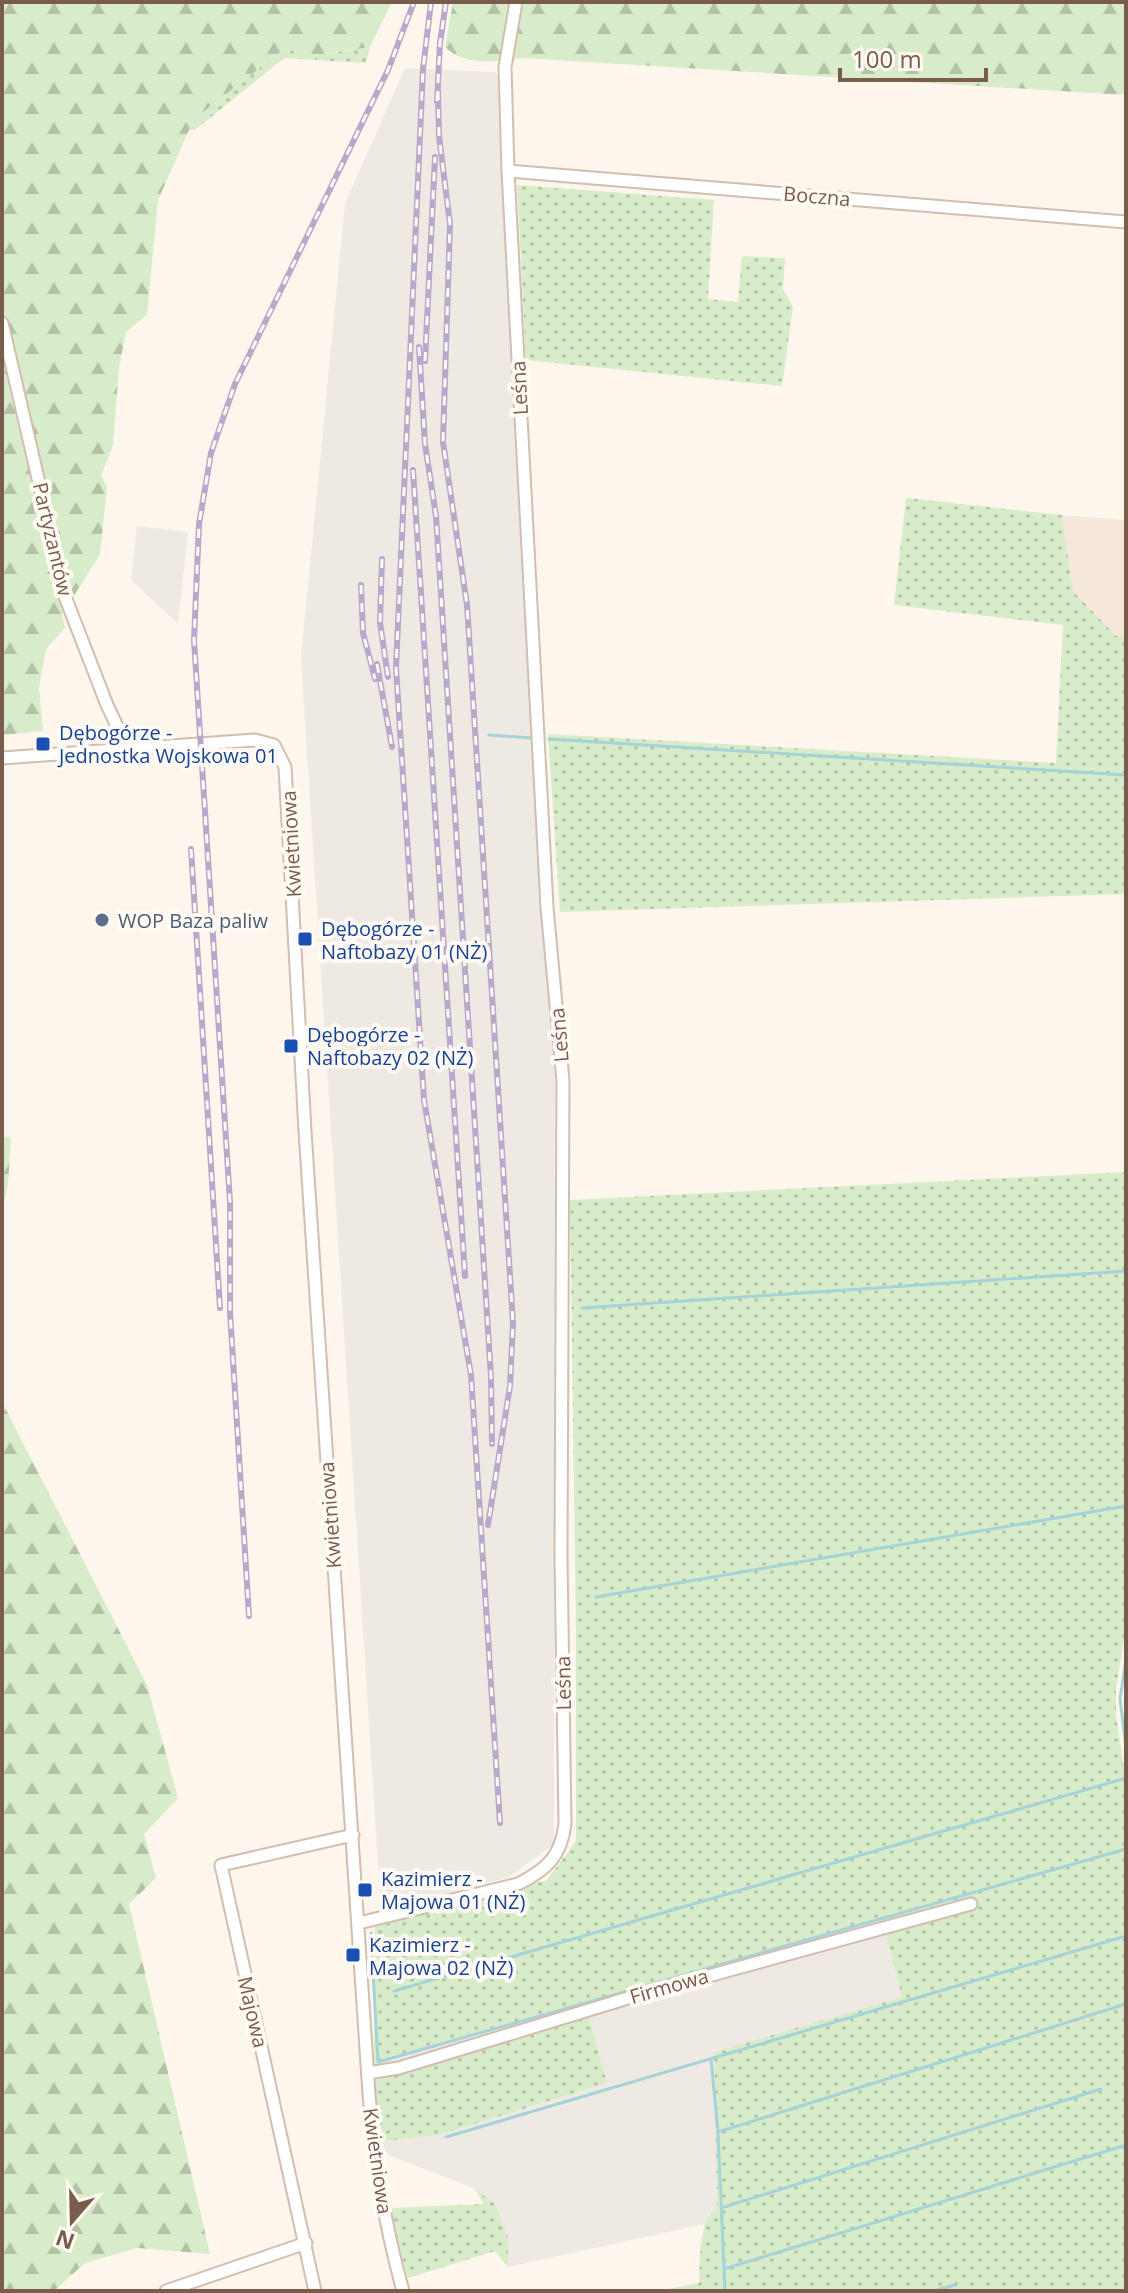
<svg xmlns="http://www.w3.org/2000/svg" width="1128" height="2293" font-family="'Open Sans',sans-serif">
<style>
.residential{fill:#f5e8da}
.industrial{fill:#efe9e4}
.green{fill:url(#green-dots)}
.forest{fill:url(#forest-firs)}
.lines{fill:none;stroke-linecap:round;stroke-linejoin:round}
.stream{stroke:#a5d3da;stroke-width:3}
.minor-casing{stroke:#d1beb0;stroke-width:15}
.minor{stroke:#fff;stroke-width:11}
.rail-casing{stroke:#b9a8c9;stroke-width:6}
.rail{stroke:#fffaf3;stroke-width:3;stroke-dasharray:9;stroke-linecap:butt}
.transit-dot{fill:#1a4fb4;stroke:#fffaf3;stroke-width:3}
.service-dot{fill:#5c6f8a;stroke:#fffaf3;stroke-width:3}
.labels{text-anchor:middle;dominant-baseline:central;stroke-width:8;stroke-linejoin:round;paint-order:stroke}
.street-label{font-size:20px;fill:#7a5c4d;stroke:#fffaf3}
.transit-label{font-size:20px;fill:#164399;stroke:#fffaf3;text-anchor:start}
.service-label{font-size:20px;fill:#4e5e75;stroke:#fffaf3;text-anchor:start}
</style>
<defs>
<pattern id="green-dots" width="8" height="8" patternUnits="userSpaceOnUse" patternTransform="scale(2)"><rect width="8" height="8" fill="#d8ecc9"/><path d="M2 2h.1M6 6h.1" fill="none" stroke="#b4c2a5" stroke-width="1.8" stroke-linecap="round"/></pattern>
<pattern id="forest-firs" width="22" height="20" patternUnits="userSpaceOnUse" patternTransform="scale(2)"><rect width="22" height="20" fill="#d8ecc9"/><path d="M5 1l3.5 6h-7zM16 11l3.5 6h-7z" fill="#b4c2a5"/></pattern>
</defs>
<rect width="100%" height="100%" fill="#fdf6ec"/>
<path class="residential" d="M1062,515l64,5v116h-10l-43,-45z"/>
<path class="industrial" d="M405,68l89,4 4,2 33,584 -3,2 16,282 3,2 8,137 -1,763 -45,33 -128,34 -80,-1253 44,-454z
M137,526l51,6 -10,92 -47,-44z
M882,1918l20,79 -188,55 3,156 -7,5 -5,11 -197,43v-30l-13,-33 -21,-16 -89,-34 -2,-13 56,-6 168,-52 -19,-68 -214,64v-17z"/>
<path class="green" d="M370,47l-4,16 -82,-5 -89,72h-6l5,-11 90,-70 32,6z
M517,185l197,15 -6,99 30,3 4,-46 43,2 -2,31 10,18 -11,79 -256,-26z
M906,498l156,17 11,76 43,45h10v258l-566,18 -12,-178 508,29 7,-138 -169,-20z
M1126,1172v455l-10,62v26l10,66v510h-469l42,-8c2,-21 -2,-63 18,-75l-3,-156 188,-55 -20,-79 -508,144 1,-135 172,-47 29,-39v-210l-6,-431z
M588,2014l19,69 -168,52 -56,6 -9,-62z
M474,2188l21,16 13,33v30l-13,-16 -87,27 -20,-70 96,-4z"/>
<path class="forest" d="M2,2h390l-22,45 -55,8 -31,-6 -90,70 -5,11 -31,70 -11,115 -21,17 -7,36 -6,77 -12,31 6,11 -7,67 -38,61 3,13 -19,21 -7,38 4,44 -41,4z
M453,2h673v93l-604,-37c-27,3 -56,9 -77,-11z
M2,1137h9l-3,48 -6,24z
M2,1402l145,283 31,113 -34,36 12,44 -27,26 81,350 -73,-6 -52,15 -31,28h-52z"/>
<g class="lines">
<path class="stream" d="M489,735l44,3
M549,739l577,36
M582,1308l544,-37
M596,1597l530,-91
M1126,1659l-6,40 6,48
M371,1933l7,129 748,-213
M394,1991l732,-213
M711,2059l7,73 7,159
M718,2132l408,-128
M446,2137l680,-201
M721,2208l380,-119
M724,2269l402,-124
M934,2291l21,-6"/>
<defs>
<path id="minor" d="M508,171l618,51
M2,323l64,276 41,106 20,42
M2,758l253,-18 19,5 11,22 20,364 64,963c5,67 16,132 34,197
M359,1923l159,-39c28,-14 43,-27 47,-60l-4,-267 2,-476 -16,-174 -39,-736 -3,-104 11,-65
M368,2073l31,-5 229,-70 343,-94
M166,2291l140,-48
M315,2291l-94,-426 132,-30"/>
</defs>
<use href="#minor" class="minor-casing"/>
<use href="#minor" class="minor"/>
<defs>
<path id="rail" d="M431,2l-8,67 -27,599 28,432 47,275 29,448
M438,91l1,45 11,88 -7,218 24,163 46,718 -3,63 -22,139
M437,101l3,-58 6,-41
M419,347l6,97 11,72 55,861 1,67
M425,361l10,-204
M413,470l52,806
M382,559l-2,64 8,54
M361,585l2,48 12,46
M377,664l15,83
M191,849l29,459
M249,1616l-19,-304v-110l-36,-562 5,-116 12,-71 24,-69 153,-314 26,-68"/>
</defs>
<use href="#rail" class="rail-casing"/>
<use href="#rail" class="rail"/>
</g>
<g class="transit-dot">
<rect x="35" y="736" width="16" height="16" rx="4"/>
<rect x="297" y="931" width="16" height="16" rx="4"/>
<rect x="283" y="1038" width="16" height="16" rx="4"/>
<rect x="357" y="1882" width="16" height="16" rx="4"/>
<rect x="345" y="1947" width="16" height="16" rx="4"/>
</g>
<circle class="service-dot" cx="102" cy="920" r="8"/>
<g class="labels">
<g class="street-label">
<text transform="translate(817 196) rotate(5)">Boczna</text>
<text transform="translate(519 388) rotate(-93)">Leśna</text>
<text transform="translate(53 539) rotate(77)">Partyzantów</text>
<text transform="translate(291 844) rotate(-93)">Kwietniowa</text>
<text transform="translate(559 1035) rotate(-95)">Leśna</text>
<text transform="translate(330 1515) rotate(-94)">Kwietniowa</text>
<text transform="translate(563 1683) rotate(-91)">Leśna</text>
<text transform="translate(669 1986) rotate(-16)">Firmowa</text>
<text transform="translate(253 2012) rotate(77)">Majowa</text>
<text transform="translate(378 2161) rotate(82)">Kwietniowa</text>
</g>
<g class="transit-label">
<text x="59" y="732">Dębogórze -<tspan x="59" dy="23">Jednostka Wojskowa 01</tspan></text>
<text x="321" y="928">Dębogórze -<tspan x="321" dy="23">Naftobazy 01 (NŻ)</tspan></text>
<text x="307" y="1034">Dębogórze -<tspan x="307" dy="23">Naftobazy 02 (NŻ)</tspan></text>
<text x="381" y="1878">Kazimierz -<tspan x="381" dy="23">Majowa 01 (NŻ)</tspan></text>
<text x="369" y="1944">Kazimierz -<tspan x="369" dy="23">Majowa 02 (NŻ)</tspan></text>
</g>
<g class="service-label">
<text x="118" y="920">WOP Baza paliw</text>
</g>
</g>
<rect width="1128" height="2293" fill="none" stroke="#7a5c4d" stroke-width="8"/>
<g transform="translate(72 2221) rotate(200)" stroke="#fffaf3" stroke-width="6" paint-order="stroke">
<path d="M0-6L14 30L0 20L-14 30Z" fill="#7a5c4d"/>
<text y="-12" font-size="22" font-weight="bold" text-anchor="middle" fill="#7a5c4d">N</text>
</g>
<path d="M840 68v12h146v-12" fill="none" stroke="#7a5c4d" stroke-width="4"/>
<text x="852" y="68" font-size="24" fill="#7a5c4d" stroke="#fffaf3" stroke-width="6" paint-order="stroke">100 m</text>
</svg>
